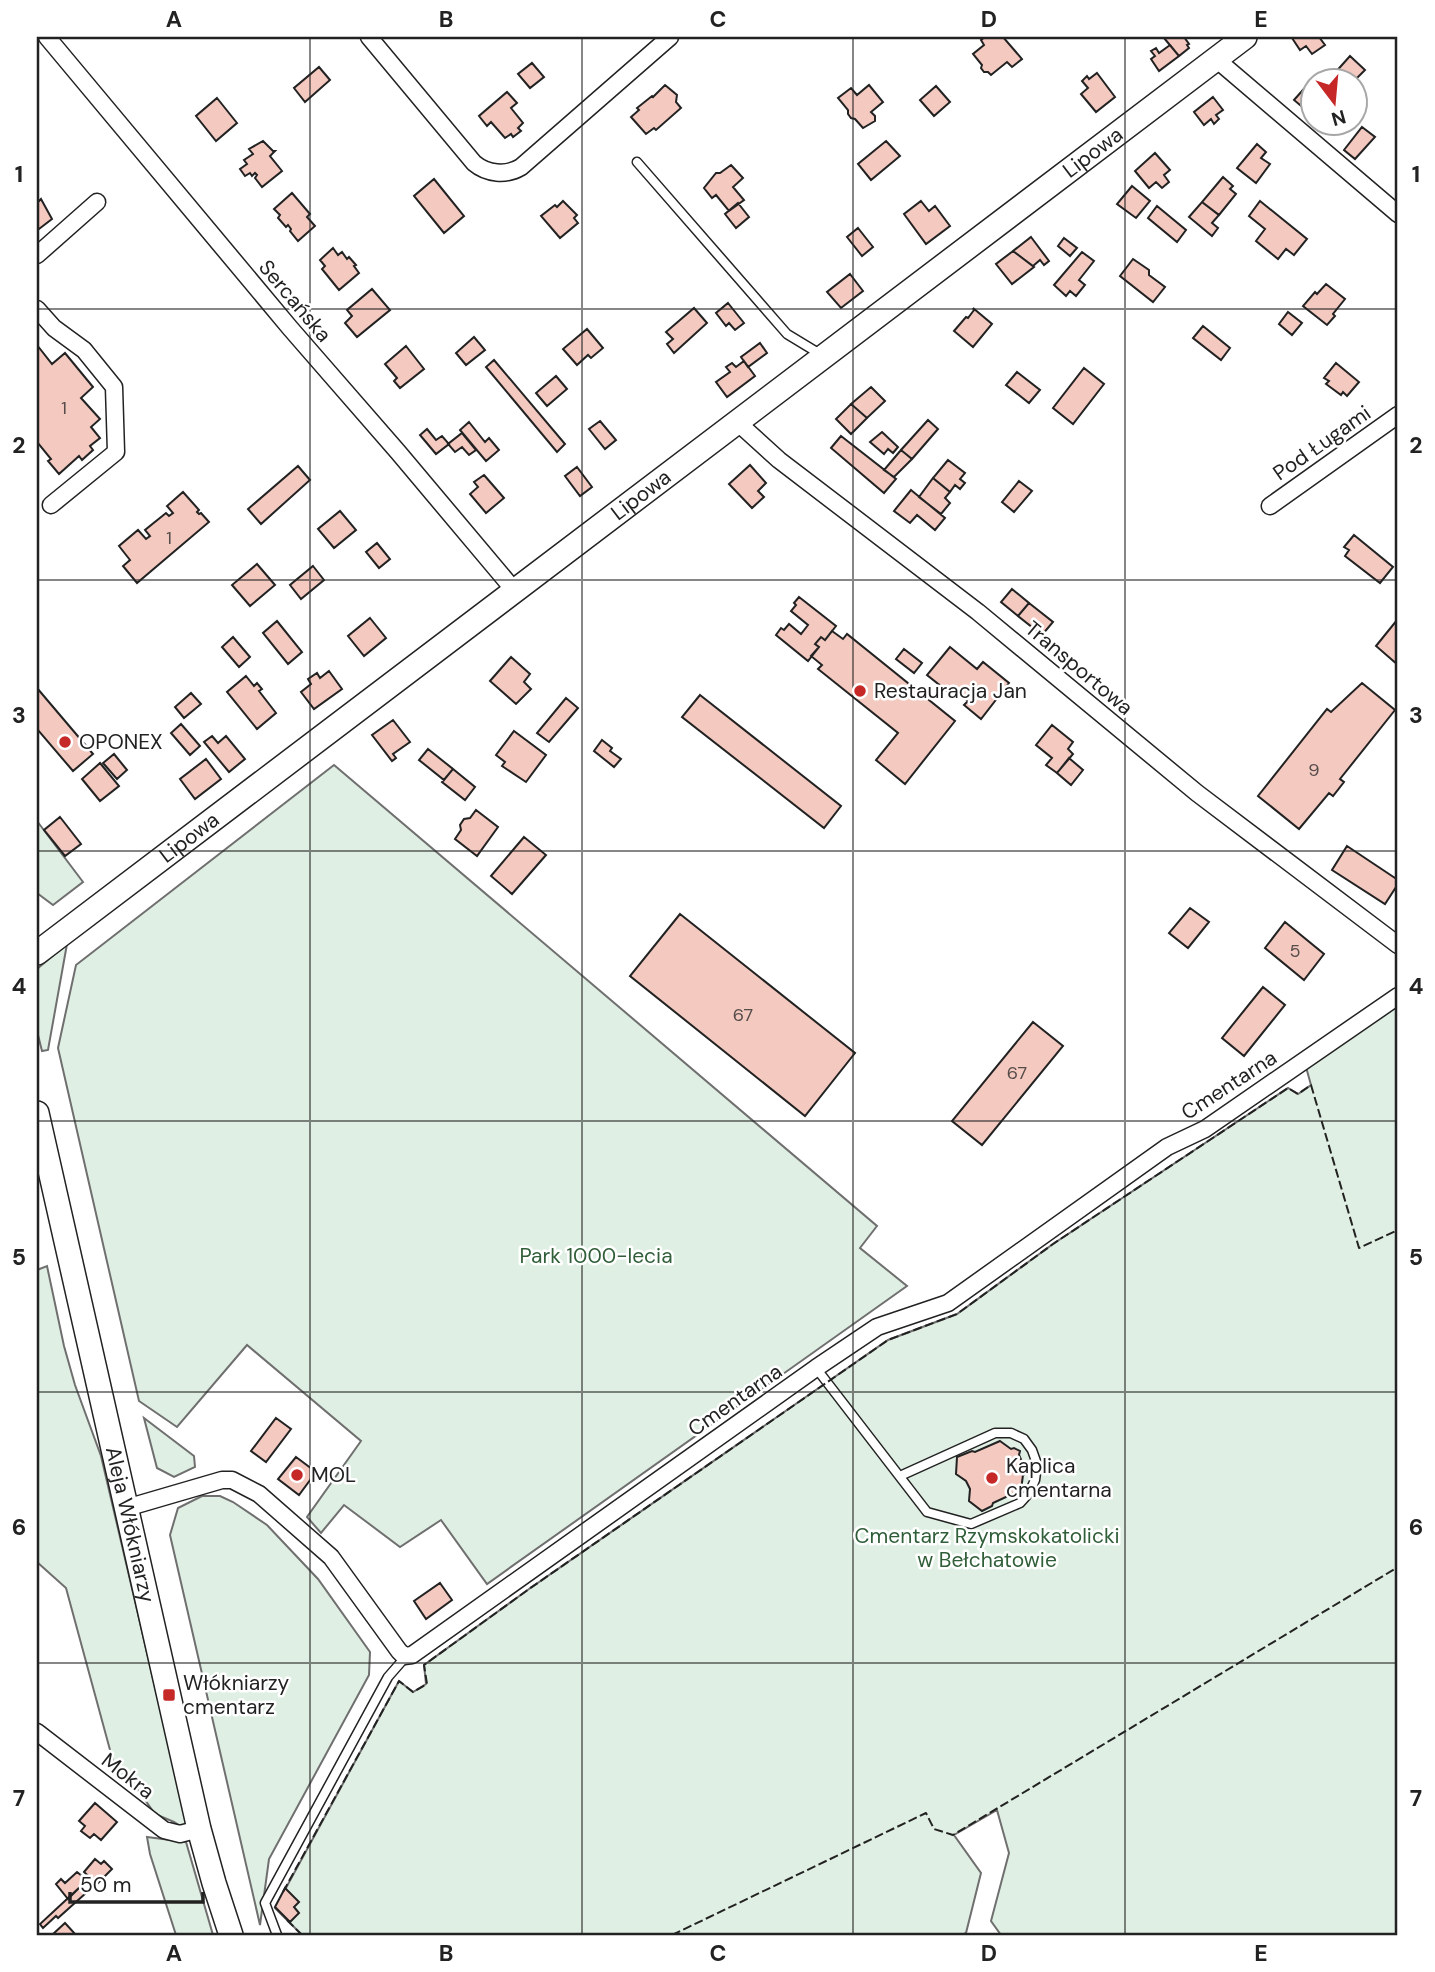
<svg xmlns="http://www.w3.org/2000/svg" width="1435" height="1972" font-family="'DM Sans',sans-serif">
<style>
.green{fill:#e0efe3;stroke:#6f6f6f;stroke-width:2}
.building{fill:#f3c9c0;stroke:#222;stroke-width:2}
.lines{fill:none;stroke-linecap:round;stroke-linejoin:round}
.lane-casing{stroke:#222;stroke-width:11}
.street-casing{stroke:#222;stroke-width:19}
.secondary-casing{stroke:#222;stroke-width:26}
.lane{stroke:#fff;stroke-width:8}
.street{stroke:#fff;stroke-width:16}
.secondary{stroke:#fff;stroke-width:23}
.fence{stroke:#222;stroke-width:2;stroke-dasharray:9 3.5;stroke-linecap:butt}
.grid{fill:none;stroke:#222;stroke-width:2;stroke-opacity:0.55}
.poi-dot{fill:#c62828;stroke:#fff;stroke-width:2.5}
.labels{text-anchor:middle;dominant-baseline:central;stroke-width:5;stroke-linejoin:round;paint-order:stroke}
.number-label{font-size:18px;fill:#564c4a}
.street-label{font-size:21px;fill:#222;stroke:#fff}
.poi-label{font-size:21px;fill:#222;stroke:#fff;text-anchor:start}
.park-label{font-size:21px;fill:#2f5e38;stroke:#fff}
.neatline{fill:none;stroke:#222;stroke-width:2.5}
.grid-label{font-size:23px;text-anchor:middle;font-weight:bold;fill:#222}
</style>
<rect width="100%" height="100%" fill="#fff"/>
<path class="green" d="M334,765l543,461 -17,22 47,38 -420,298 -46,-64 -41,27 -56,-42 -23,28 -14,-16 54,-76 -114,-96 -70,82 -38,-26 -81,-353 18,-83z
M37,821l46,61 -30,23 -16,-12z
M67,944l-19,106 -6,1 -5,-20v-62z
M1398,1003v932h-397l-10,-14 18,-68 -12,-43 -43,25 27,38 -15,60 -4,2h-660l-27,-27 124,-227 14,11 13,-8 -2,-19 105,-76 359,-249 69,-26 96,-70 235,-156 10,6 13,-9 -5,-18z
M47,1266l17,80 11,39 26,71 88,376 -15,-10 -19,-8 -17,-24 -22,-18 -50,-184 -29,-26v-292z
M144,1418l50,38 1,11 -21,10 -17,-9z
M202,1496h18l13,6 34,23 51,54 52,73 -1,23 -100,184 -9,66 -90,-390 8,-27z
M147,1837l39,5 27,93h-37l-26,-81z"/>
<path class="building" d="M985,37h18l19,22 -10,8 -5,-5 -16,13 -3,-3h-4l-3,-4 1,-3 -9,-11 11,-9 -3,-5z
M1166,37h18l5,7 -2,1 2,3 -10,8 -15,-18z
M1294,37h25l6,8 -13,9 -6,-8 -6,4 -8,-12z
M1170,45l9,11 -20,15 -8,-12 4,-3 -4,-5 5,-3 3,5z
M1350,56l15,14 -11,11 -15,-1 -6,-5z
M532,63l12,14 -14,11 -12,-14z
M319,67l11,13 -25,22 -11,-14z
M1097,73l18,24 -19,15 -15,-18 7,-6 -6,-7 5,-5 2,3z
M1310,82l2,1v32l-18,-15z
M665,85l12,10 -1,7 5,6 -25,22 -2,-2 -8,6 -15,-17 8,-7 -2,-2 15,-12 1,1z
M869,85l14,17 -12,10 4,4v5l-12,7 -8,-9 -4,-1 -3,-4v-4l-10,-12 13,-10 6,7z
M936,86l14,16 -16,14 -14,-16z
M507,92l10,11 -6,5 12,15 -5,5 3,3 -8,6 -2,-3 -6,4 -14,-16 -4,4 -8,-10z
M1213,97l10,13 -7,5 3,4 -5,5 -3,-5 -7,6 -10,-13z
M217,98l20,25 -21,18 -20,-25z
M1362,127l13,10 -20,22 -11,-9z
M263,141l10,10h2l-5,5 12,15 -20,16 -7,-9 2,-3 -2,-2 -3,3 -2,-3 -5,3 -5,-7 7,-5 -3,-4 9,-6 -4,-5z
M886,141l14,15 -29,24 -13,-16z
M1257,144l9,8 -5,6 9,6 -14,19 -19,-15z
M1155,153l15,17 -6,5 5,7 -7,6 -6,-6 -7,6 -14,-17z
M731,165l12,13 -10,9 11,13 -15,11 -13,-16 -4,3 -8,-10 12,-15h4z
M1223,177l10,9 -3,3 6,5 -17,21 -17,-13z
M434,179l30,37 -20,17 -30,-37z
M1132,186l18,15 -14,17 -19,-14z
M292,193l18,21 -3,3 8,9 -17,15 -8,-10 1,-2 -3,-4 -2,2 -8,-9 2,-3 -6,-6z
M41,199l11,20 -13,10 -2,-2v-24z
M563,201l14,14 -3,3 4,5 -18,15 -19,-22 14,-11 2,2z
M921,201l8,10 6,-5 15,20 -24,18 -22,-30z
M1260,201l47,38 -13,16 -8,-6 -8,10 -22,-18 9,-12 -16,-13z
M1202,202l17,13 -7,8 6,5 -6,8 -23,-19z
M738,203l11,14 -13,11 -11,-14z
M1157,206l29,24 -9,12 -29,-24z
M858,228l15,19 -11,9 -15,-19z
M1031,237l18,24 -5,4 -4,-5 -7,6 -20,-15z
M1064,238l13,10 -7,8 -12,-10z
M333,248l5,7 4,-3 5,7 2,-2 7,8 -2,1 5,7 -20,17 -17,-21 3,-3 -5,-6z
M1013,251l21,16 -22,17 -16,-20z
M1082,252l12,9 -15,19 6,5 -9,11 -6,-5 -4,5 -12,-11z
M1133,259l16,11v5l16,12 -12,15 -33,-26z
M850,274l13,17 -22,17 -14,-16z
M1326,284l19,15 -12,15 2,2 -8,9 -24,-19 12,-14 2,2z
M372,289l18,21 -33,27 -12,-14 7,-7 -5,-6z
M728,303l16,20 -9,7 -6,-7 -3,3 -10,-13z
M694,308l13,15 -33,30 -7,-9 6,-5 -7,-7z
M973,308l19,16 -19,23 -19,-16 12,-14 2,1 6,-8z
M1288,312l14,11 -10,12 -13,-11z
M1203,326l27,22 -9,12 -28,-22z
M587,329l16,19 -12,10 -3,-3 -11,10 -14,-16z
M474,337l11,13 -19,15 -10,-12z
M760,343l7,10 -19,14 -7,-10z
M37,345l15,19 13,-11 28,34 -12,11 19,21 -9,8 9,11 -10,8 3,4 -11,10 -3,-4 -20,18 -11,-13 3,-2 -14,-17z
M406,346l18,23 -24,19 -6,-7 3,-3 -12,-14z
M494,360l71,84 -8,8 -71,-85z
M744,361l11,15 -28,21 -11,-15 14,-10 -4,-5 6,-4 4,4z
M1336,363l23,19 -12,14 -4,-4 -2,3 -15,-11 3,-3 -5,-3z
M1084,368l20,16 -31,40 -20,-16z
M1017,372l23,18 -11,13 -23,-18z
M556,376l11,13 -20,17 -11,-13z
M871,387l14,14 -18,17 -16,-14z
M851,404l16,14 -16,16 -15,-15z
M928,420l10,9 -26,30 -11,-9z
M600,421l16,19 -11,9 -16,-20z
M469,422l16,20 4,-4 10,12 -13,11 -26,-31z
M427,429l9,11 6,-4 7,8 -13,10 -16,-19z
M882,432l16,15 -5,6 -5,-4 -4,5 -14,-12z
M462,433l14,17 -7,5 -7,-8 -7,5 -7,-8z
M841,436l55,43 -12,14 -53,-45z
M901,450l11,9 -18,18 -10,-7z
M948,460l17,13 -5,6 5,4 -5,6 -5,-4 -5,7 -17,-14z
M750,465l16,18 -8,8 6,6 -12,11 -23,-24z
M298,466l12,14 -49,44 -13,-15z
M577,467l15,20 -12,9 -15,-20z
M484,475l20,23 -18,15 -16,-19 8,-7 -4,-5z
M933,478l17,14 -5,6 5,5 -9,11 -22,-17z
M1019,481l13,10 -18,21 -12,-10z
M911,490l34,28 -10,12 -18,-15 -7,8 -16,-12z
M183,492l16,18 -2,2 2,2 2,-1 8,9 -72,61 -14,-17 7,-6 -11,-14 19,-16 8,9 4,-3 -5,-6 21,-17 3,3 4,-3 -6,-7z
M340,511l16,19 -22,18 -16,-19z
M1354,535l39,32 -13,16 -35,-27 4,-6 -5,-3z
M377,543l13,16 -11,9 -13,-16z
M257,564l18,21 -25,21 -18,-21z
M313,566l11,14 -23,19 -11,-14z
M1012,589l17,14 -11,13 -17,-14z
M799,597l37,29 -11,14 -4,-3 -6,7 4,3 -11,14 -32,-26 5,-7 3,2 5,-6 12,10 7,-9 -17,-14 5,-6 -2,-2z
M1029,603l24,19 -11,13 -24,-19z
M370,618l16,20 -22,18 -16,-20z
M1397,620l1,1v44l-22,-19z
M277,621l25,31 -14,12 -25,-31z
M832,631l11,8 4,-5 108,87 -50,63 -29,-24 22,-27 -80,-64 4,-4 -11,-9 8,-9 -4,-3 6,-7 4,3z
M233,637l17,20 -11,10 -17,-20z
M950,647l27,22 6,-7 26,21 -28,36 -17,-14 4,-4 -9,-7 -3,4 -29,-23z
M904,649l18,14 -8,10 -18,-14z
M511,657l19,17 -6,8 7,7 -15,15 -26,-23z
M329,671l13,18 -28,20 -13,-17 10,-8 -3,-5 9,-6 3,5z
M246,676l8,10 3,-3 5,6 -3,2 17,22 -19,16 -30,-37z
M1362,683l33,27 -55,69 4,3 -11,14 -4,-3 -30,36 -41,-33 69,-87 4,3z
M37,688l56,66 -20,17 -36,-42z
M191,693l10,11 -17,14 -9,-11z
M700,695l141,111 -17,22 -142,-111z
M566,698l12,10 -29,34 -12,-9z
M393,720l17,22 -17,12 3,4 -4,3 -20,-26z
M181,724l19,22 -10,9 -19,-22z
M1052,725l21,17 -5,7 5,5 -16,19 -11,-8 6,-7 -16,-13z
M514,731l32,24 -20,27 -24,-16 3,-4 -9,-7z
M212,736l6,7 8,-7 19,23 -16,13 -25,-30z
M602,740l10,8 -2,3 11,8 -7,8 -20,-16z
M428,749l25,20 -9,11 -25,-20z
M114,754l13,16 -10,9 -14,-16z
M1069,758l14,12 -12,15 -14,-12z
M206,759l15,20 -26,20 -15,-20z
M100,763l19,23 -19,15 -18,-22z
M453,769l22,18 -10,13 -23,-18z
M476,810l22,17 -21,29 -22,-17 6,-9 -1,-5 4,-6 6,-1z
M60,817l21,27 -16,12 -21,-26z
M524,837l22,18 -34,39 -21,-18z
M1347,846l51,34v4l-13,20 -53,-34z
M1190,908l19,14 -21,26 -19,-15z
M680,914l175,139 -50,63 -175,-140z
M1285,922l39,32 -20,26 -39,-32z
M1263,987l22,18 -41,51 -22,-18z
M1033,1022l30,24 -81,99 -30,-24z
M276,1418l15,11 -25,33 -15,-11z
M1000,1441l11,8 3,-1 6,3 -1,4 4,9 4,4v5l-4,2 -2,15 -28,13 -1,3 -10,5 -13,-10 1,-12 -4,-8 -10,-7 1,-17 15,-6 3,1z
M296,1457l20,15 -17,23 -21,-16z
M440,1583l12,17 -26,19 -12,-18z
M95,1803l22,19 -16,18 -7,-6 -4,4 -9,-7 4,-5 -6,-5z
M95,1859l6,5 3,-3 8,8 -15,15 -13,-12z
M77,1872l10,8 -19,19 -12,-15 5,-5 4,4z
M80,1887l6,6 -28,25 -2,-2 -13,12 -3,-4z
M285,1888l14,14 -5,5 5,6 -9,9 -15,-15z
M65,1923l11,12h-24z"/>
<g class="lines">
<defs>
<path id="lane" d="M637,162l150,172 33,20
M816,1368l111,144 44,12 49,-21 9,-10 6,-13 2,-16 -5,-14 -8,-11 -13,-6h-16l-95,43
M277,1935l-12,-32 123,-226 14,-16 2,-5"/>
<path id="street" d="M47,37l243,291 108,124 116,138
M369,37l105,126c13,11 32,13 47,4l149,-130
M1216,59l182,155
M37,255l60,-53
M37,309l17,19 30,22 30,37 2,65 -65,53
M736,421l43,39 199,152 219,181 201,152
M1270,506l128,-91
M126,1508l96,-28h10l27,14 72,63 68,94 5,5 8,-1 404,-287 61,-41 71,-24 219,-156 38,-18 193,-133
M37,1732l127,98 16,4 19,-5"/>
<g id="secondary">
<path id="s1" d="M37,953l1208,-916"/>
<path id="s2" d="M37,1113l162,716 15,54 17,52"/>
</g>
</defs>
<use href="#lane" class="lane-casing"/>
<use href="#street" class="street-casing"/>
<use href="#secondary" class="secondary-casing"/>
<use href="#lane" class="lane"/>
<use href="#street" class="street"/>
<use href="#secondary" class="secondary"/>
<path class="fence" d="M283,1892l116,-211 14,11 14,-8 -3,-19 105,-76 359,-249 69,-26 96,-70 235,-156 10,6 13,-9 48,163 39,-18
M287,1920l15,15
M672,1935l254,-122 8,16 19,6 445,-268"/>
</g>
<path class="grid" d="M310,37v1898M582,37v1898M853,37v1898M1125,37v1898M37,309h1361M37,580h1361M37,851h1361M37,1121h1361M37,1392h1361M37,1663h1361"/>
<g class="poi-dot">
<circle cx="860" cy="691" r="7"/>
<circle cx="65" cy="742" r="7"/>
<circle cx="297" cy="1475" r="7"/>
<circle cx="992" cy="1478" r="7"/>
<rect x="162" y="1688" width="14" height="14" rx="3.5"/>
</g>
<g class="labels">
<g class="number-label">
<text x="64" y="408">1</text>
<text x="169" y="538">1</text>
<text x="1314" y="770">9</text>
<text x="1295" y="951">5</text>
<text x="743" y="1015">67</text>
<text x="1017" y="1073">67</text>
</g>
<g class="street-label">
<text stroke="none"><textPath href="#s1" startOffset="1325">Lipowa</textPath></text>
<text transform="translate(295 301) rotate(50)">Sercańska</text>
<text transform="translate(1322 443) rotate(-35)">Pod Ługami</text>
<text stroke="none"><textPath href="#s1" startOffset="758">Lipowa</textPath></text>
<text transform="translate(1079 668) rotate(40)">Transportowa</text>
<text stroke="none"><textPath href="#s1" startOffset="191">Lipowa</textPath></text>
<text transform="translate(1229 1085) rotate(-33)">Cmentarna</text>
<text transform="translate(735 1400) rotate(-35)">Cmentarna</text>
<text stroke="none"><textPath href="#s2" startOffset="422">Aleja Włókniarzy</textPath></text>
<text transform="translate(128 1776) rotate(38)">Mokra</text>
</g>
<g class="poi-label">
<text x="874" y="691">Restauracja Jan</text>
<text x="79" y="742">OPONEX</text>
<text x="1006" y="1466">Kaplica<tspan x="1006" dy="24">cmentarna</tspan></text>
<text x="311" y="1475">MOL</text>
<text x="183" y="1683">Włókniarzy<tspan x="183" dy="24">cmentarz</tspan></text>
</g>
<g class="park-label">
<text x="596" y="1256">Park 1000-lecia</text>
<text x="987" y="1536">Cmentarz Rzymskokatolicki<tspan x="987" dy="24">w Bełchatowie</tspan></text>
</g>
</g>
<rect width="1435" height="1972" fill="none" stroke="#ffffff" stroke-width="77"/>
<g transform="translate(1334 102) rotate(164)"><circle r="33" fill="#ffffff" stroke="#a7a7a7" stroke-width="2"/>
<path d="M0-5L12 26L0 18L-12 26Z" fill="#c62828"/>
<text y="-10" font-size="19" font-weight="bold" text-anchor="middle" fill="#222222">N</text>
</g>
<path d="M70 1892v10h133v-10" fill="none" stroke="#222222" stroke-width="3.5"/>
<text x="80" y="1892" font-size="21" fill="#222222" stroke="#ffffff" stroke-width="5" paint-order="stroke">50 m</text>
<rect x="38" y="38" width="1358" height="1896" class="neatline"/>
<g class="grid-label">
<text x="174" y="27">A</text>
<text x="446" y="27">B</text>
<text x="718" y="27">C</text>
<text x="989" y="27">D</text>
<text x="1261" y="27">E</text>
<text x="19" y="182">1</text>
<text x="1416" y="182">1</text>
<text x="19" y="453">2</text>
<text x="1416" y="453">2</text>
<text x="19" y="723">3</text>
<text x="1416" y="723">3</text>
<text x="19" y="994">4</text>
<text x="1416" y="994">4</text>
<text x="19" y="1265">5</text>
<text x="1416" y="1265">5</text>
<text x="19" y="1535">6</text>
<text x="1416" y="1535">6</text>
<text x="19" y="1806">7</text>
<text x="1416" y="1806">7</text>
<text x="174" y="1961">A</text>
<text x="446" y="1961">B</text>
<text x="718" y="1961">C</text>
<text x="989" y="1961">D</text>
<text x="1261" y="1961">E</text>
</g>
</svg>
